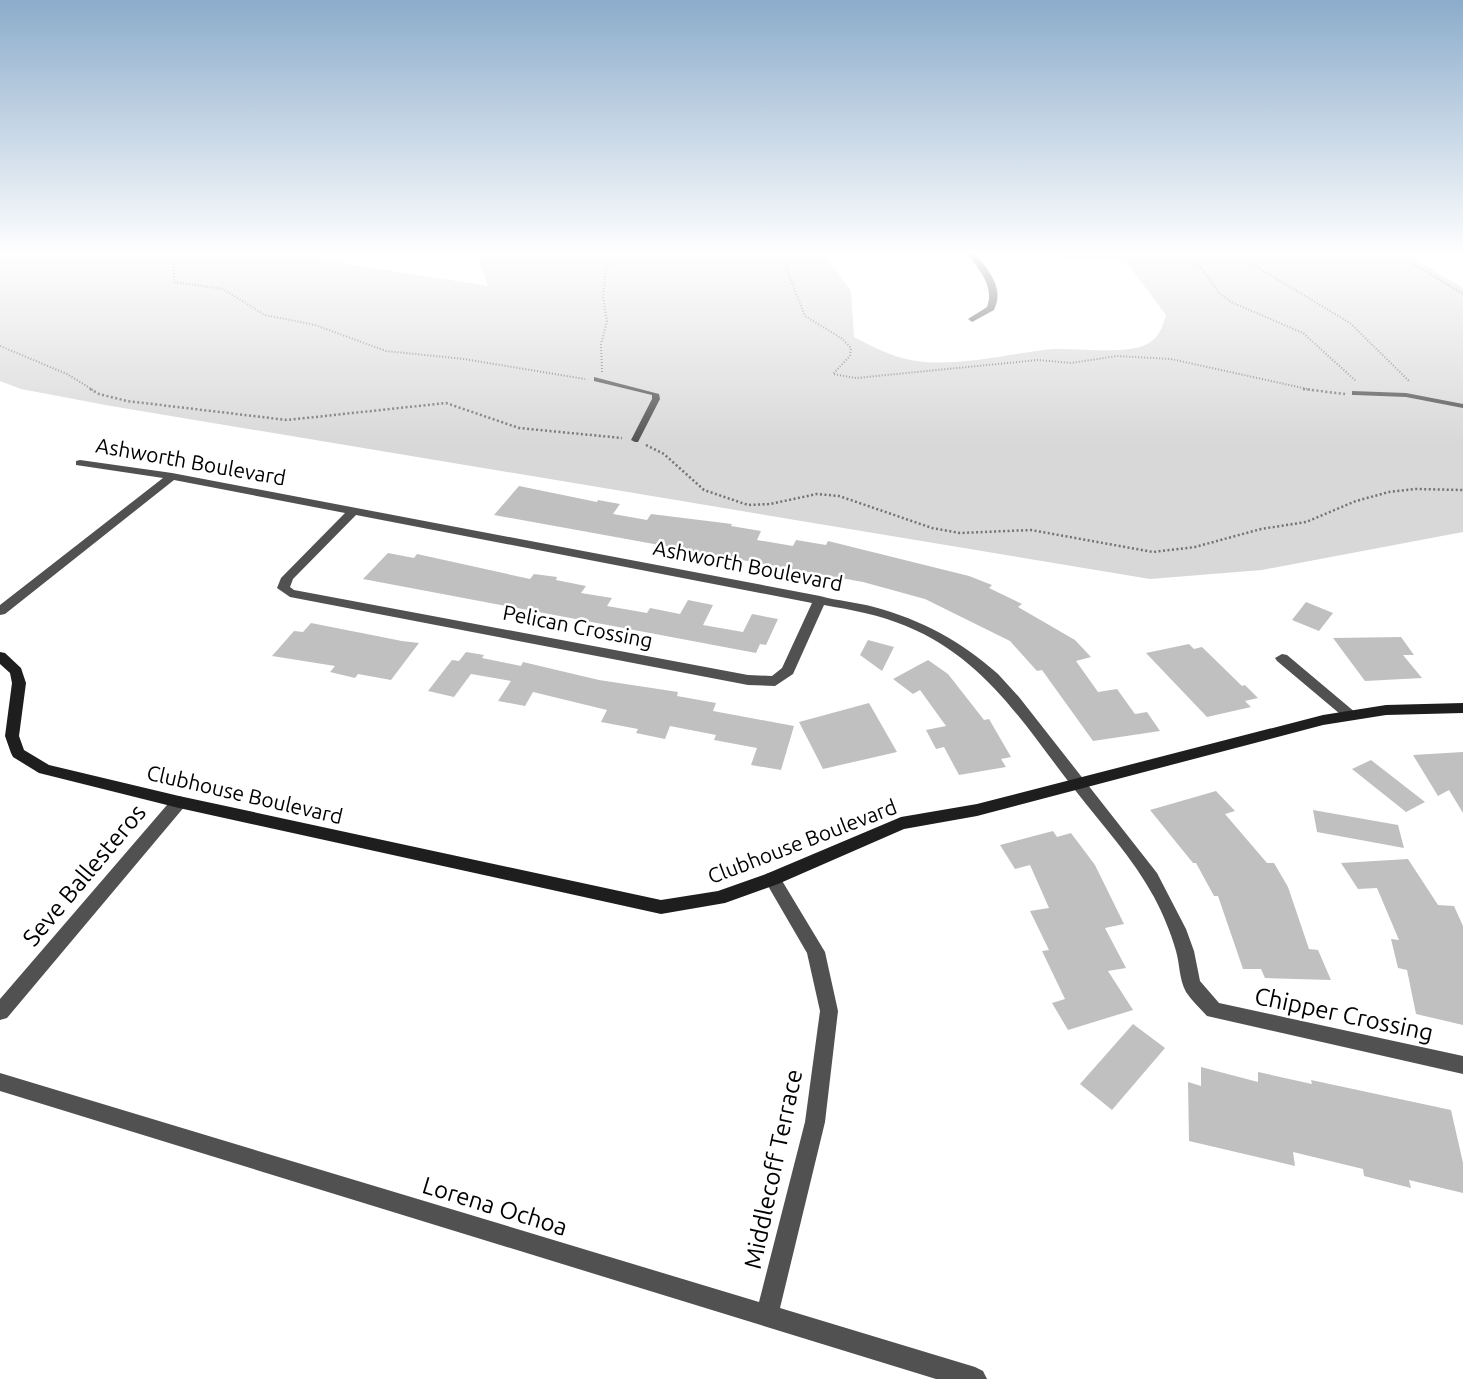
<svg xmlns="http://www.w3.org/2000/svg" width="1463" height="1379" font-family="Ubuntu,sans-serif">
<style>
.green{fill:#d8d8d8}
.building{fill:#c0c0c0}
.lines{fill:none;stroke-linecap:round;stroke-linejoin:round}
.path-far1{stroke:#737373;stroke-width:2;stroke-dasharray:1 2;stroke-linecap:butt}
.path{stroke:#737373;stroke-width:2.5;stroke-dasharray:2 2.5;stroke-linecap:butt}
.lane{fill:#515151;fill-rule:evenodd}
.street{fill:#515151;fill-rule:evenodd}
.secondary{fill:#1e1e1e;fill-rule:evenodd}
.labels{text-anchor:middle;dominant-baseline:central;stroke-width:5;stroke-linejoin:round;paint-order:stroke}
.street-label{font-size:21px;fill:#000;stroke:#fff}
.near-street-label{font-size:24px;fill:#000;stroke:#fff}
</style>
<rect width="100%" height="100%" fill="#fff"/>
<path class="green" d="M0,252h315l32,12 141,22 -12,-34h346l29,39 3,46c23,12 44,23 71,25 38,3 80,-7 118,-12 28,-4 77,6 102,-5 14,-6 17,-17 21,-30l-42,-56 -54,1 -13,-8h346l60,36v244l-201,38 -112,9 -1039,-173 -90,-17 -21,-8z"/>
<path class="building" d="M519,486l78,16 1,-2 22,4 -7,10 34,6 4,-6 81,10 -1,2 30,5 -4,9 36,6 3,-6 30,5 2,-4 141,35 23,9 -3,3 33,16 -4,3 57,33 16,17 -15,4 22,31 19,-3 18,25 12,-2 13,19 -67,10 -51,-71 -5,1 -27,-30 -85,-42 -62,-17 -369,-67z
M388,553l26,5 3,-4 113,25 4,-5 23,3 -1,3 30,6 -5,7 31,5 -5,8 40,7 3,-5 30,6 8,-14 25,5 -10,20 40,7 9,-18 26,5 -12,26 -6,-1 -4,9 -393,-74z
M1306,602l27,11 -14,18 -27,-11z
M311,623l91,18 17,2 -28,37 -33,-6 -3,4 -25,-6 5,-6 -63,-10 22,-25 9,1z
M1401,637l13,18h-11l19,23 -57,3 -32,-43z
M868,640l26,7 -12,24 -22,-16z
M1189,644l5,5 8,-2 40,39 3,-1 13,13 -13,3 6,6 -44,10 -61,-64z
M466,652l18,3 -2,3 39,8 2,-4 76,18 79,12 -1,4 39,7 -3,8 81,15 -13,44 -30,-5 6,-17 -43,-8 2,-5 -46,-9 -5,13 -29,-6 2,-4 -37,-7 6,-12 -74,-18 -8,14 -27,-5 13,-20 -40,-7 -17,23 -26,-6 24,-31 7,1z
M928,660l20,14 36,46 5,-1 22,38 -10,2 5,8 -47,8 -15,-28 -8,2 -10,-19 20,-4 -26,-36 -7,4 -20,-15z
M869,703l28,49 -74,17 -24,-47z
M1463,752v61l-14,-23 -11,6 -25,-41z
M1371,760l54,42 -19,10 -54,-43z
M1216,791l19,20 -10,3 42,49h7l14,24 21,62 9,1 13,30 -66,-2 -4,-9h-18l-25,-73h-4l-18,-33h-3l-43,-53z
M1313,810l85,15 6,23 -87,-16z
M1053,831l4,6 14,-4 24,32 29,59 -19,4 21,40 -18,3 25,39 -65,20 -16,-27 13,-4 -23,-48 7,-1 -19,-39 19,-3 -19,-43 -15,4 -15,-24z
M1408,859l30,46 16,1 9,20v99l-47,-11 -9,-44 -9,-2 -7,-29 8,1 -22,-52 -19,1 -17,-26z
M1133,1024l32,24 -53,62 -32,-26z
M1201,1067l57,15v-10l54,12 -1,-4 140,30 12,53v30l-54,-13 2,8 -47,-12 -1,-7 -70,-17 2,14 -106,-25 -1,-59 13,4z"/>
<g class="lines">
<path class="path-far1" d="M174,252v30l49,7 42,26 50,10 71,26 78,8 121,20
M780,252l25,64 36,22 10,10 -1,8 -17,18 23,4 182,-18 33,3 46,-7 54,3 141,31
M1178,252l22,14 19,27 12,9 72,31 53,48
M1232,252l118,71 60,59
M1388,252l24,11 51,31
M0,346l67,28 26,16
M602,372l-1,-28 6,-23 -4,-23 3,-29 10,-17"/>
<path class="path" d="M90,389l9,5 28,7 160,19 159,-17 73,25 103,10
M1303,389l42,5
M646,445l18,9 40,36 44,15 22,-1 47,-10 22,2 93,32 28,5 71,-3 122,22 42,-5 66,-18 45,-7 50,-21 33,-9 27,-3 47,1"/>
<path class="lane" d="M594,377l65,17 1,5 -22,43h-3l-4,-2 21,-41v-4l-58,-14z
M1352,391l54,2 57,11v4l-57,-11 -51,-2h-3z"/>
<path class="street" d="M392,252h8v2l-4,2z
M966,252h8c14,18 31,35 20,58l-22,12 -4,-3 19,-12c8,-22 -9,-38 -21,-55z
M80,460l92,13 648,123c18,5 36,6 54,11 48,13 87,34 124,67l21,23 138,176 29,56 8,22 6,30 19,22 244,53v18l-256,-58c-7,-8 -15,-15 -21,-24 -7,-13 -6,-27 -10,-41 -5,-18 -13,-37 -22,-54 -21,-39 -52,-72 -79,-107 -51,-65 -89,-131 -169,-164 -26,-11 -54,-16 -82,-21l-31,69 -18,12 -27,-1 -458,-88 -13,-9 4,-10 64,-65 -171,-33 -169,134 -5,1v-10l163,-127 -87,-13v-4zM356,515l456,88 -30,65 -10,8 -24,-1 -454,-85 -4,-3 3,-8z
M1282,654l5,1 69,58 2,3 -2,3h-10l-69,-58 -2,-3z
M179,796l6,2 2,4 -2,4 -178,212 -7,2v-21l173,-201z
M772,872l6,2 47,78 13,59 -13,111 -45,186 195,59 8,4 4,8h-51l-936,-288v-18l759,229 46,-180 15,-111 -13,-58 -43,-74 2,-5z"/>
<path class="secondary" d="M0,652l5,1 16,15 5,15 -7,53 5,14 25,15 130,31 482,104 57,-9 48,-17 135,-57 76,-13 346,-89 63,-10 77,-2v10l-77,2 -63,10 -346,91 -73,13 -126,55 -53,19 -64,11 -482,-106 -140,-35 -26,-16 -2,-4 -6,-17 7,-53 -2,-10 -10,-9z"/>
</g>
<linearGradient id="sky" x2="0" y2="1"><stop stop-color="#8baccb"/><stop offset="0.57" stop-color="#fff"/><stop offset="1" stop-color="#fff" stop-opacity="0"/></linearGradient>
<rect width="1463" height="445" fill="url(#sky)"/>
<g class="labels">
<g class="street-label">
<text transform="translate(191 461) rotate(10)">Ashworth Boulevard</text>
<text transform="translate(748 565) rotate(11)">Ashworth Boulevard</text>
<text transform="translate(578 626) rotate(11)">Pelican Crossing</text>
<text transform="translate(245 794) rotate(13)">Clubhouse Boulevard</text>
<text transform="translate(802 841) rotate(-21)">Clubhouse Boulevard</text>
</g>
<g class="near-street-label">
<text transform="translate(84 875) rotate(-50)">Seve Ballesteros</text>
<text transform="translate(1344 1014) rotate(12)">Chipper Crossing</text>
<text transform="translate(773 1169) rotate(-78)">Middlecoff Terrace</text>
<text transform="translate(495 1206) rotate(17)">Lorena Ochoa</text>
</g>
</g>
</svg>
